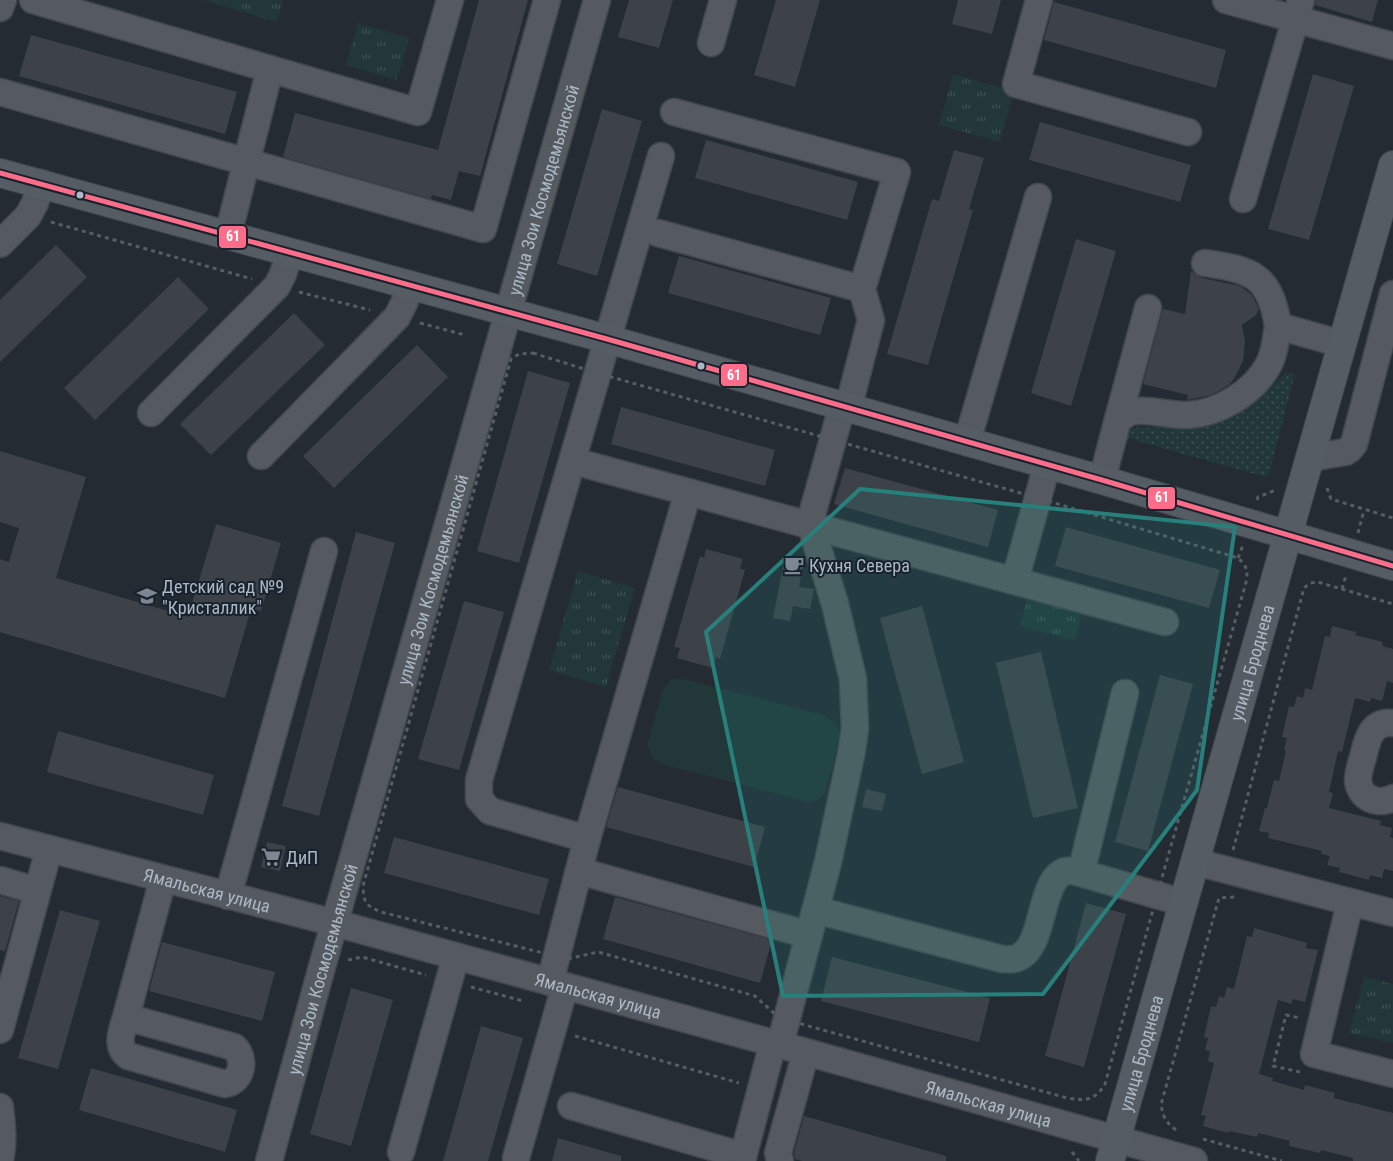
<svg xmlns="http://www.w3.org/2000/svg" width="1393" height="1161" font-family="'Roboto Condensed',sans-serif">
<style>
.grass{fill:url(#grass-dots)}
.park{fill:url(#park-tufts)}
.pitch{fill:#213738}
.building{fill:#3c4248}
.lines{fill:none;stroke-linecap:round;stroke-linejoin:round}
.minor-casing{stroke:#42474d;stroke-width:29}
.major-casing{stroke:#41484f;stroke-width:30}
.path{stroke:#565e64;stroke-width:3;stroke-dasharray:4 4;stroke-linecap:butt}
.minor{stroke:#545a60;stroke-width:26}
.major{stroke:#565c63;stroke-width:28}
.bus-1-casing{stroke:#18222c;stroke-width:9}
.bus-1{stroke:#fb6d88;stroke-width:5}
.marked{fill:#27807b;fill-opacity:0.2;stroke:#27807b;stroke-width:4;stroke-linejoin:round}
.bus-dot{fill:#acb8c5;stroke:#18222c;stroke-width:2}
.labels{text-anchor:middle;dominant-baseline:central;stroke-width:4;stroke-linejoin:round;paint-order:stroke}
.street-label{font-size:18px;fill:#acb8c5;stroke:#18222c}
.poi-label{font-size:18px;fill:#acb8c5;stroke:#18222c;text-anchor:start}
.line-badge{stroke:#18222c;stroke-width:2}
.badge-label{font-size:14px;text-anchor:middle;font-weight:bold;fill:#fff}
</style>
<defs>
<pattern id="grass-dots" width="8" height="8" patternUnits="userSpaceOnUse" patternTransform="scale(1.25)"><rect width="8" height="8" fill="#213738"/><path d="M2 2h.1M6 6h.1" fill="none" stroke="#3f5253" stroke-width="1.8" stroke-linecap="round"/></pattern>
<pattern id="park-tufts" width="24" height="20" patternUnits="userSpaceOnUse" patternTransform="scale(1.25)"><rect width="24" height="20" fill="#213738"/><path d="M3 7l-1-3M5 7V3M7 7l1-3M15 17l-1-3M17 17v-4M19 17l1-3" fill="none" stroke="#3f5253"/></pattern>
</defs>
<rect width="100%" height="100%" fill="#242b32"/>
<path class="grass" d="M1286,372l9,2 -26,101 -4,2 -141,-40 3,-6 5,-3c17,-2 34,1 51,0 44,-1 73,-27 103,-56z"/>
<path class="park" d="M203,0h80l-6,22z
M358,23l51,15 -12,42 -51,-15z
M953,74l61,17 -14,51 -61,-17z
M578,571l57,17 -29,99 -57,-17z
M1028,596l55,14 -8,30 -55,-14z
M1364,977l29,7v59l-44,-10z"/>
<path class="pitch" d="M675,678l12,2 136,35c7,4 14,7 16,16 1,7 -11,54 -15,62 -3,6 -10,8 -16,9l-146,-38c-9,-5 -13,-10 -14,-21l14,-52 7,-10z"/>
<path class="building" d="M479,0h49l-48,176 -21,-5 -8,29 -19,-5 -1,4 -148,-42 12,-44 143,37z
M629,0h44l-14,48 -41,-11z
M776,0h44l-25,87 -41,-12z
M958,0h43l-9,34 -40,-10z
M1316,0h62l-6,22 -57,-17z
M1054,2l172,48 -10,38 -172,-48z
M31,35l206,57 -12,42 -206,-58z
M1313,74l41,12 -45,154 -41,-11z
M602,109l40,12 -45,155 -40,-12z
M1040,122l151,43 -11,37 -151,-42z
M706,140l152,42 -11,38 -152,-42z
M954,150l30,8 -15,51 4,1 -45,155 -41,-11 45,-155 7,2z
M1076,239l40,12 -45,155 -40,-13z
M56,245l31,32 -87,85v-62z
M679,256l152,42 -11,37 -152,-42z
M1191,271l11,7 38,8 12,9 7,14 -3,6 -14,10 3,16 -2,20 -9,18 -5,6 -12,7 -10,4 -20,4 1,-5 -45,-11 20,-75 22,5z
M178,277l31,32 -114,111 -31,-32z
M294,313l31,32 -114,110 -31,-31z
M417,345l31,32 -114,111 -31,-32z
M528,371l42,12 -51,180 -42,-12z
M621,407l154,43 -10,36 -154,-42z
M0,451l86,26 -30,101 132,39 28,-93 65,19 -20,68 -10,-2 -26,89 -225,-66v-73l9,3 10,-34 -19,-6z
M845,468l153,42 -10,37 -154,-43z
M1066,527l154,43 -11,38 -154,-42z
M356,532l39,11 -76,273 -37,-10z
M706,549l37,10 -3,9 5,2 -25,89 -4,-2 -3,11 -36,-10 3,-10 -6,-1 26,-91 4,2z
M785,557l19,3 -5,27 15,2 -4,20 -17,-3 -3,15 -17,-3z
M464,601l40,11 -45,158 -41,-11z
M922,606l42,156 -42,12 -42,-156z
M1332,626l24,6 -1,3 28,7 -1,4 11,3v34l-6,-2 -5,20 -11,-3 -1,4 -15,-4 -13,54 -4,-1 -9,41 4,1 -4,15 52,13 -1,4 12,3 -2,9 3,1v33l-9,-2 -2,9 -12,-3 -1,5 -30,-8 1,-4 -13,-3 3,-9 -9,-2 1,-3 -54,-13 1,-5 -10,-2 6,-23h2l7,-28 5,1 7,-30 -2,-1 3,-12 -5,-1 7,-31 5,1 3,-11 6,2 2,-10 7,2 13,-54 5,1z
M1041,652l37,156 -45,10 -37,-155z
M1160,675l33,9 -45,167 -33,-9z
M58,731l156,44 -11,40 -156,-43z
M618,787l147,40 -11,40 -148,-40z
M866,789l20,5 -4,17 -20,-4z
M394,837l155,42 -10,36 -155,-42z
M267,842l19,4 -6,25 -19,-4z
M0,896l19,5 -14,50 -5,-1z
M615,897l157,43 -12,43 -157,-44z
M1086,903l40,11 -42,153 -39,-11z
M60,910l40,11 -42,148 -40,-11z
M1254,928l53,15 -1,5 12,2 -13,52 -12,-3 -2,5 -13,-4 -19,74 14,4 -1,3 32,9 1,-5 30,8 -1,5 59,15v48h-40v-3l-32,-8 -1,3 -31,-7 1,-5 -32,-8 -1,4 -28,-6 -1,2 -25,-7 3,-10 -5,-1 13,-52 -6,-2 2,-10 -5,-1 3,-12 -4,-1 7,-31 5,1 3,-11 5,2 3,-11 7,2 13,-53 5,1z
M162,942l113,30 -13,49 -113,-30z
M832,957l158,41 -11,44 -158,-41z
M351,988l42,12 -42,146 -41,-12z
M481,1026l42,12 -35,123h-45z
M91,1068l146,42 -12,42 -146,-42z
M804,1116l142,40v5h-144l-7,-2 -1,-6z
M558,1138l63,18v5h-69z"/>
<g class="lines">
<defs>
<g id="minor">
<path d="M33,0l385,112 32,-112"/>
<path d="M1039,0l-23,84 172,48"/>
<path d="M1226,0l167,46"/>
<path d="M0,8l3,-8"/>
<path d="M711,43l12,-43"/>
<path d="M0,92l483,137 64,-229"/>
<path d="M674,112l223,60 -35,117 9,31 -23,89"/>
<path d="M1243,199l58,-199"/>
<path d="M658,233l204,56"/>
<path d="M228,235l42,-166"/>
<path d="M0,244l28,-28 7,-13 6,-20"/>
<path d="M1205,263c47,7 65,12 73,63"/>
<path d="M151,413l126,-127 6,-12 7,-22"/>
<path d="M1118,419l30,-111"/>
<path d="M967,442l71,-245"/>
<path d="M261,456l136,-139 8,-16 4,-17"/>
<path d="M1310,458l35,-6 5,-3 4,-5 39,-150"/>
<path d="M573,461l115,31 -101,347"/>
<path d="M1102,480l16,-61c5,-2 11,-8 17,-8 17,-2 36,5 53,4 32,-2 66,-23 81,-51 6,-12 7,-25 9,-38l64,18"/>
<path d="M688,492l477,130"/>
<path d="M1015,580l32,-115"/>
<path d="M1393,723c-22,-2 -26,17 -30,34 -2,7 -5,16 -5,23 1,18 20,26 35,18"/>
<path id="s1" d="M0,836l335,87 471,129 388,109"/>
<path d="M1196,862l197,51"/>
<path d="M579,871l230,64"/>
<path d="M1081,873l44,-180"/>
<path d="M0,880l37,11"/>
<path d="M228,896l96,-345"/>
<path d="M1350,903l-36,151 79,20"/>
<path d="M816,910l186,49c5,0 11,1 15,-1 29,-10 21,-79 49,-87 4,-1 11,1 15,2l103,30"/>
<path d="M550,982l37,-143 -97,-28 -11,-12v-19l182,-624"/>
<path d="M126,1017c-4,14 -11,29 2,39l97,28c18,-3 21,-26 9,-37l-108,-30 37,-138"/>
<path d="M0,1030l49,-181"/>
<path d="M780,1045l48,-183 23,-107 4,-26 -2,-50 -18,-75 -24,-78 2,-15 29,-104"/>
<path d="M571,1106l172,50"/>
<path d="M0,1107c2,19 4,35 0,53"/>
<path d="M401,1152l55,-196"/>
<path d="M516,1158l49,-172"/>
<path id="s2" d="M269,1161l51,-187 277,-974"/>
<path d="M742,1161l31,-118"/>
<path d="M780,1161l-2,-8 28,-101"/>
</g>
<g id="major">
<path d="M0,173l607,166 495,141 291,86"/>
<path id="s3" d="M1110,1161l283,-996"/>
</g>
</defs>
<use href="#minor" class="minor-casing"/>
<use href="#major" class="major-casing"/>
<path class="path" d="M51,222l201,57
M299,292l71,18
M420,323l45,12
M533,353l64,20 441,125 200,60c8,7 9,10 9,21l-90,316 -52,189c-10,17 -20,17 -38,14l-280,-78 -11,-5 -21,-19 -157,-44 -31,7 -186,-47c-16,-7 -17,-9 -18,-26l148,-527 8,-5z
M1327,488l4,11 62,19
M1257,500l1,-3 18,-7
M1358,533l6,-23
M1238,558l5,-13
M1342,589l4,-14
M1233,850l71,-262 6,-5 8,-1 75,22
M348,960l14,-3 64,18
M471,987l52,14
M575,1036l164,47
M1300,1072l-27,-6 13,-51 14,3
M1176,1130c-10,-7 -16,-17 -14,-29l57,-203 16,-1
M1203,1139l79,22
M1072,1152l7,9"/>
<use href="#minor" class="minor"/>
<use href="#major" class="major"/>
<defs>
<path id="bus-1" d="M0,173l607,166 495,141 291,86"/>
</defs>
<use href="#bus-1" class="bus-1-casing"/>
<use href="#bus-1" class="bus-1"/>
</g>
<path class="marked" d="M860,489l375,38 -38,263 -154,204 -260,2 -77,-364z"/>
<defs>
<symbol id="cafe-bare" viewBox="-9 -9 18 18"><path d="M-5.5-4.5H6V0H3Q3 3.5 0 3.5H-2.5Q-5.5 3.5-5.5 0ZM3-3.2v2h1.7v-2ZM-6 4.5H4V6H-6Z" fill="#7c8792" stroke="#18222c" stroke-width="2.5" paint-order="stroke"/></symbol>
<symbol id="school-bare" viewBox="-9 -9 18 18"><path d="M0-5L7-2L0 1L-7-2ZM-4 1L0 2.5L4 1V4Q0 6-4 4Z" fill="#7c8792" stroke="#18222c" stroke-width="2.5" paint-order="stroke"/></symbol>
<symbol id="supermarket-bare" viewBox="-9 -9 18 18"><path d="M-6-5.5h2.5l.6 2H6L4.5 2H-2.5L-4.4-4H-6ZM-1.5 3.2a1.3 1.3 0 1 0 .1 0ZM3 3.2a1.3 1.3 0 1 0 .1 0Z" fill="#7c8792" stroke="#18222c" stroke-width="2.5" paint-order="stroke"/></symbol>
</defs>
<g fill-rule="evenodd">
<use href="#cafe-bare" x="780" y="551" width="28" height="28"/>
<use href="#school-bare" x="133" y="582" width="28" height="28"/>
<use href="#supermarket-bare" x="257" y="843" width="28" height="28"/>
</g>
<g class="bus-dot">
<circle cx="80" cy="195" r="4.5"/>
<circle cx="701" cy="366" r="4.5"/>
</g>
<g class="labels">
<g class="street-label">
<text stroke="none"><textPath href="#s2" startOffset="1009">улица Зои Космодемьянской</textPath></text>
<text stroke="none"><textPath href="#s2" startOffset="604">улица Зои Космодемьянской</textPath></text>
<text stroke="none"><textPath href="#s3" startOffset="518">улица Броднева</textPath></text>
<text stroke="none"><textPath href="#s1" startOffset="214">Ямальская улица</textPath></text>
<text stroke="none"><textPath href="#s2" startOffset="199">улица Зои Космодемьянской</textPath></text>
<text stroke="none"><textPath href="#s1" startOffset="619">Ямальская улица</textPath></text>
<text stroke="none"><textPath href="#s3" startOffset="112">улица Броднева</textPath></text>
<text stroke="none"><textPath href="#s1" startOffset="1024">Ямальская улица</textPath></text>
</g>
<g class="poi-label">
<text x="809" y="565">Кухня Севера</text>
<text x="162" y="586">Детский сад №9<tspan x="162" dy="21">"Кристаллик"</tspan></text>
<text x="286" y="857">ДиП</text>
</g>
</g>
<g class="line-badge">
<rect x="218" y="225" width="29" height="24" rx="5" fill="#fb6d88"/>
<rect x="720" y="363" width="28" height="24" rx="5" fill="#fb6d88"/>
<rect x="1147" y="486" width="29" height="24" rx="5" fill="#fb6d88"/>
</g>
<g class="badge-label">
<text x="233" y="241">61</text>
<text x="734" y="380">61</text>
<text x="1162" y="502">61</text>
</g>
</svg>
